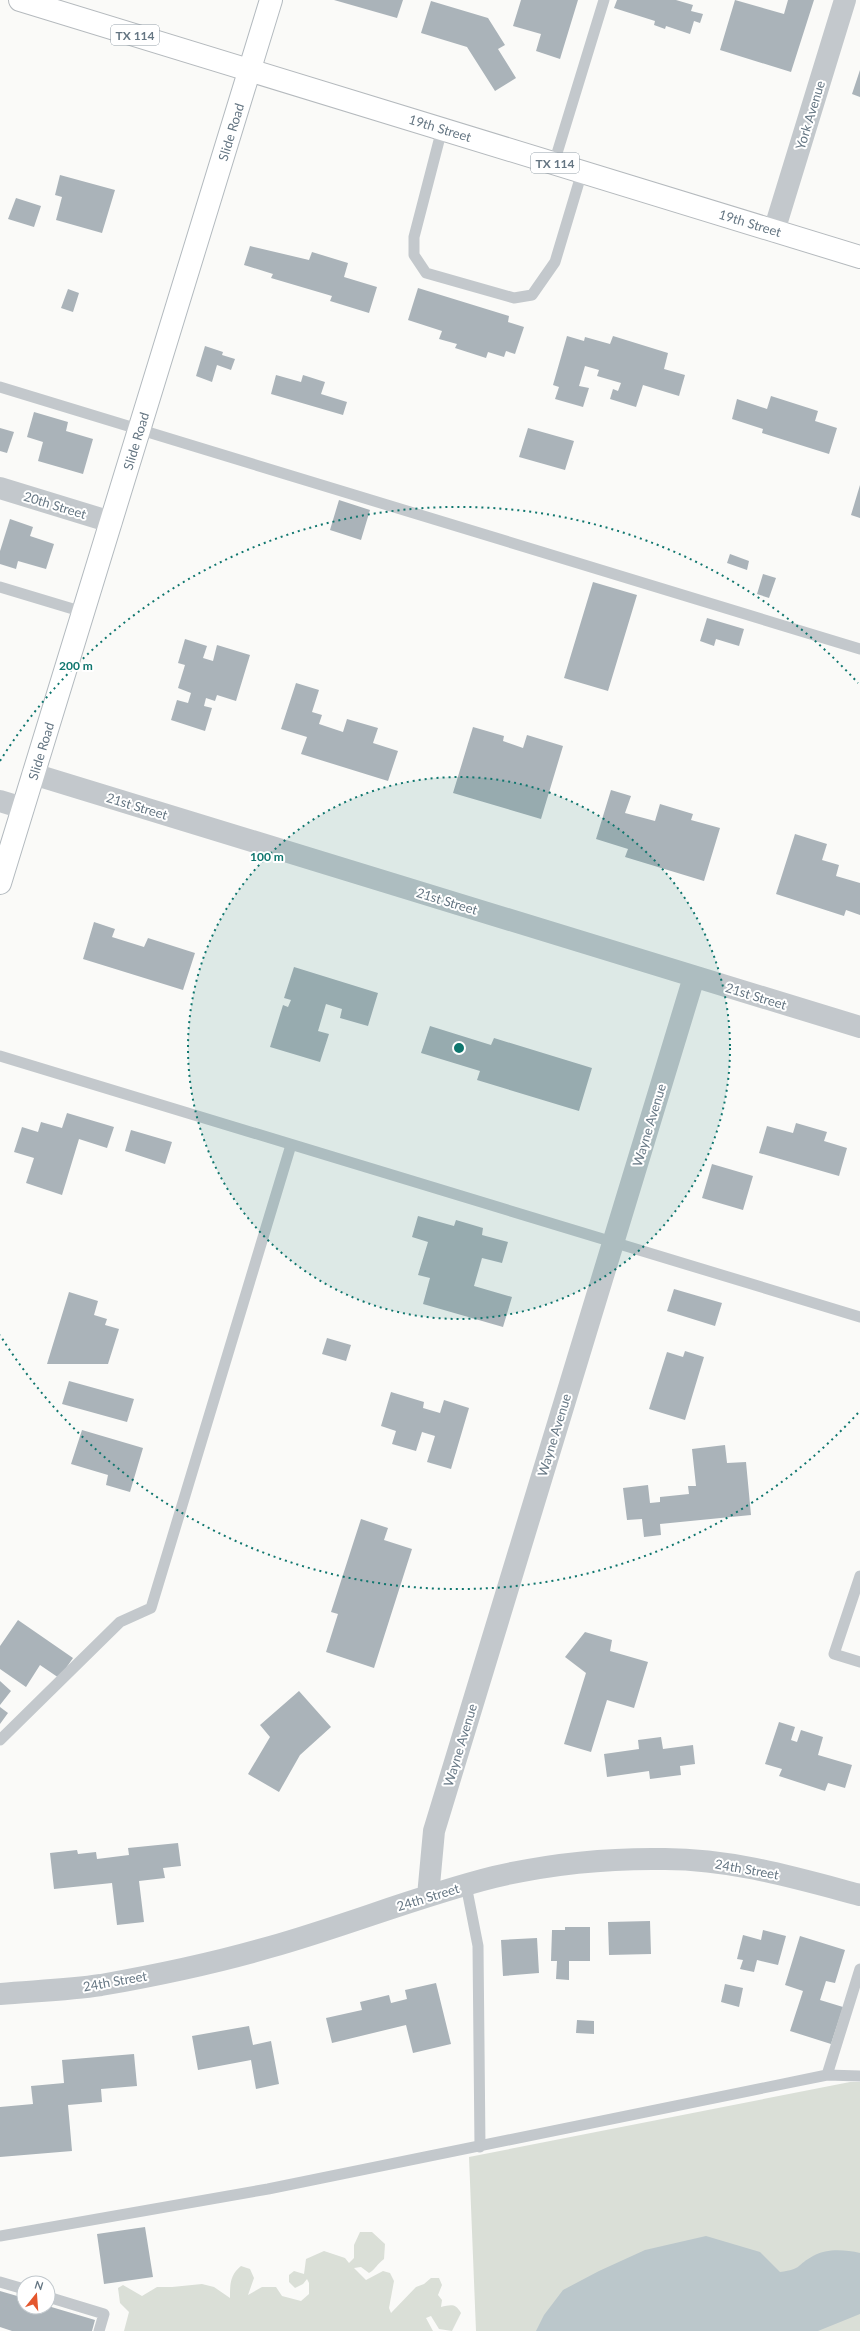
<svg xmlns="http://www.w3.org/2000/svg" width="860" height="2331" font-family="Lato,sans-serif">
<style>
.green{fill:#dadfd7}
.water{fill:#bbc7cb}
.building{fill:#aab3b9}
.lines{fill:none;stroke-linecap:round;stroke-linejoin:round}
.secondary-casing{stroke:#b3babf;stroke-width:24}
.primary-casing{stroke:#b5babe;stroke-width:24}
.lane{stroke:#c3c8cc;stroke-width:11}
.street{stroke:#c3c8cc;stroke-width:22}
.secondary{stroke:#fff;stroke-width:22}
.primary{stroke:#fff;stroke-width:22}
.ring{fill:none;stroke:#0f766e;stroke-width:2;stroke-dasharray:2 4}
.labels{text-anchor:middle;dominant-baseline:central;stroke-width:4;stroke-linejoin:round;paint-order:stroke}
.shield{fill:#fff;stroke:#939fa8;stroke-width:1}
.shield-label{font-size:12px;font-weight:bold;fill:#657683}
.street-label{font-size:13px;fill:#657683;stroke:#fff}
.centre{fill:#0f766e;stroke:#fff;stroke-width:2}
.ring-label{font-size:12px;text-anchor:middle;font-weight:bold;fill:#0f766e;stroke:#fff;stroke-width:4;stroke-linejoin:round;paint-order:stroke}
</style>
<rect width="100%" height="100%" fill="#fafaf8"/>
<path class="green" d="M850,2082h10v249h-384l-7,-174z
M360,2232h12l13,12 -1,15c-7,5 -9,11 -15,14l-8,-6 -7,1 12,12 17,-9 7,2 4,8 -5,27 2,5 25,-26 8,-3 7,-6h8l3,7 -4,10 4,5 -1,7c10,-2 14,-4 20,6l-9,18 -13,-2 -8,-13 -5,2 7,13h-309l5,-19 -9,-9 -2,-15 5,-3 19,11 15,-9h15l30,-3 12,3 16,11c0,-14 0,-23 11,-32l9,3 4,9 -6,17 14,-8h14l6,9 19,5 8,-7v-11l-2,-4 -4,5 -8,4 -6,-6v-7l5,-4 10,3 2,-15 18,-8 21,7 4,5 5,-5v-13z"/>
<path class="water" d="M706,2236l54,16 20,20c23,-3 16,-7 33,-16 15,-8 32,-6 47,-3v61l-42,17h-282l8,-16 19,-25 36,-19 46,-21z"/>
<path class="building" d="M334,0h69l-6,18z
M521,0h57l-18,59 -24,-8 5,-17 -28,-8z
M617,0h59l17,5 -2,6 12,3 -3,9 -6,-2 -4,13 -24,-8 -1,3 -11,-4 1,-4 -41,-13z
M735,0l49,14 4,-14h26l-23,72 -71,-22z
M431,1l57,17 17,27 -7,4 18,29 -21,13 -28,-44 -46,-14z
M860,70v27l-8,-3z
M60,175l55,15 -13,43 -46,-13 6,-23 -7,-2z
M16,198l25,8 -7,21 -26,-8z
M250,246l59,14 3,-8 36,11 -4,14 33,10 -8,26 -39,-12 2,-5 -61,-18 2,-4 -29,-9z
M418,288l91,28 -1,6 16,5 -9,27 -9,-3 -2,6 -16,-5 -2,6 -31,-10 2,-4 -18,-5 3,-8 -34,-11z
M68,289l11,4 -6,19 -12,-4z
M567,336l17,5 1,-4 25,7 3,-8 55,17 -4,16 21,6 -6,21 -36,-11 -7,22 -26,-8 3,-10 5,2 3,-8 -24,-7 2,-6 -14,-4 -6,20 10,2 -6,19 -28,-8 4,-12 -6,-2z
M205,346l18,6 -1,3 13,4 -4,11 -14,-5 -5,17 -16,-6z
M276,375l25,7 2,-7 22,7 -4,12 26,8 -4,13 -72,-21z
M771,396l47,15 -3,10 22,7 -8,26 -67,-21 1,-4 -31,-10 5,-20 30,10z
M34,412l34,10 -2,9 27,8 -10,35 -45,-13 5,-19 -16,-5z
M0,428l14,4 -7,21 -7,-2z
M528,428l46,13 -9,29 -46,-13z
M860,485v33l-9,-3z
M339,500l31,10 -9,30 -31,-10z
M10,519l23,8 -3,9 24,8 -8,25 -28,-8 -2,8 -16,-5v-13z
M730,554l19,7 -2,9 -20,-7z
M763,574l13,4 -7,20 -12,-4z
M593,582l44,13 -29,96 -44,-13z
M707,618l37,11 -5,17 -23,-7 -2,7 -14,-5z
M185,639l22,7 -4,12 10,3 4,-16 33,10 -14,46 -19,-6 -2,6 -9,-3 -2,8 8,2 -7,23 -34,-11 6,-20 11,3 3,-10 -13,-5 7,-23 -7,-2z
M296,683l23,7 -7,22 10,3 -3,9 24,8 4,-13 31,9 -5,15 25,8 -10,30 -87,-27 6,-17 -26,-8z
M473,727l31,9 -1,5 20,7 4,-13 36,11 -22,73 -88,-26z
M611,790l20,6 -6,17 30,8 5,-17 33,10 -2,6 29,8 -16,53 -79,-24 3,-8 -32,-10z
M795,834l32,10 -5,16 17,5 -3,11 24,7v32l-14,-5 -2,6 -68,-22z
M94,922l21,7 -3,8 32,10 4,-9 47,15 -12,37 -100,-31z
M294,967l84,26 -10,33 -28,-8 2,-9 -16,-5 -8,27 11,3 -9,28 -50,-15 13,-42 5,2 3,-7 -7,-2z
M430,1026l61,19 3,-7 98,30 -13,43 -102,-31 3,-9 -59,-18z
M67,1113l47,14 -7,21 -28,-9 -17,56 -36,-12 8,-25 -20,-6 8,-25 16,5 3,-10 21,6z
M796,1123l31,9 -3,9 23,7 -8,28 -80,-23 8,-27 26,7z
M131,1130l41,12 -7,22 -40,-13z
M712,1164l41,12 -10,34 -41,-12z
M418,1216l36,10 2,-6 27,8 -1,7 26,7 -6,21 -20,-5 -8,28 38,11 -9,30 -80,-23 7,-26 -12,-3 10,-33 -16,-5z
M674,1289l48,14 -7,23 -48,-15z
M69,1292l29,9 -4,14 13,4 -2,6 14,4 -11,35h-61z
M327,1338l24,7 -5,16 -24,-7z
M685,1351l19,6 -19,63 -36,-11 18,-57 16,5z
M69,1381l65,18 -7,23 -65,-18z
M391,1392l33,10 -1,6 17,5 4,-13 25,8 -18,61 -24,-7 8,-26 -13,-4 -6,19 -24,-7 4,-13 -15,-5z
M82,1430l61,18 -13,44 -24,-7 2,-10 -37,-11z
M725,1445l2,18 19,-1 5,53 -91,9 1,11 -17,2 -2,-18 -15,1 -4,-32 25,-3 2,18 10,-1v-5l29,-3 -1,-8h8l-4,-37z
M361,1519l27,9 -4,12 28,9 -38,119 -48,-16 12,-38 -7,-2z
M18,1620l55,38 -14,20 -19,-13 -14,22 -26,-18v-23z
M585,1632l27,8 -2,11 38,11 -14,46 -27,-8 -16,52 -27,-8 22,-71 -21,-16z
M0,1681l11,10 -11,14z
M299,1691l32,36 -31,28 -21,37 -31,-18 22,-37 -10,-12z
M0,1707l8,6 -8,11z
M779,1722l16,5 -4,13 6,2 4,-12 22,7 -5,18 34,10 -7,23 -17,-5 -3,8 -46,-15 3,-7 -17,-5z
M661,1737l2,12 30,-4 2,19 -15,2 1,9 -31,4 -1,-8 -42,6 -3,-23 35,-5 -1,-9z
M178,1843l3,23 -18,2 2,10 -26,3 5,41 -27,3 -5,-42 -58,6 -4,-36 27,-3 1,4 18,-2 1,7 32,-4 -1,-7z
M650,1921l1,33 -42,1 -1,-33z
M565,1927h25v34h-21v19l-13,-1 1,-18h-6l1,-31h13z
M763,1930l23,6 -8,29 -21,-5 -3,12 -14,-3 3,-9 -6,-1 6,-24 18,5z
M800,1936l45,14 -10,33 -9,-2 -6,19 23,7 -12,37 -41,-13 13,-40 -18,-6z
M537,1938l2,35 -36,3 -2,-36z
M436,1983l15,61 -38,9 -7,-28 -74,18 -6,-25 36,-8 -2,-8 29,-7 2,8 16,-4 -2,-9z
M725,1984l18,4 -4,19 -18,-5z
M577,2020l17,1v13l-18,-1z
M249,2026l4,19 18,-4 8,43 -23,5 -5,-29 -53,10 -6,-34z
M134,2054l3,32 -36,3 1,13 -34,3 4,46 -72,6v-50l33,-3 -2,-18 33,-3 -2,-23z
M145,2227l8,50 -49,7 -7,-50z
M0,2291l24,7v9l24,-1 47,14 -3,11h-80l-12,-4z"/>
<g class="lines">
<defs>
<path id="secondary" d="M0,883l271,-883"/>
<path id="primary" d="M20,0l840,257"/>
</defs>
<use href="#secondary" class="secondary-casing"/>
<use href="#primary" class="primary-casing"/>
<path class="lane" d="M442,129l-28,108v18l12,18 88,25 18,-3 23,-33 27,-90
M554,163l50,-163
M0,387l860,262
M0,587l83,25
M0,1056l860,261
M860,1576l-26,78 26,8
M0,1740l120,-118 31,-14 140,-463
M466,1885l12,61 2,201
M827,2075l33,-106
M0,2236l268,-47 559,-114 33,1
M0,2282l24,7
M48,2297l56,17 -5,17"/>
<path class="street" d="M774,231l71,-231
M0,488l111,34
M33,774l827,253
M0,801l23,7
M428,1896l6,-65 260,-854
M0,1994c34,-3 68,-4 101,-9 57,-10 114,-22 169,-38 75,-21 148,-51 224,-70 55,-13 114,-19 171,-18 67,0 131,19 195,36"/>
<use href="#secondary" class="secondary"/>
<use href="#primary" class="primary"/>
</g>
<circle cx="459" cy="1048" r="271" fill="#0f766e" fill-opacity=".12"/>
<g class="ring">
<circle cx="459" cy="1048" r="271"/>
<path d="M858 1413A541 541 0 0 1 0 1335M0 761A541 541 0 0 1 858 683"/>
</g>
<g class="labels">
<g class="shield">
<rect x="111" y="25" width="48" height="20" rx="3"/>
<rect x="531" y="153" width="48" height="20" rx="3"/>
</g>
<g class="shield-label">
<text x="135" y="35">TX 114</text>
<text x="555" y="163">TX 114</text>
</g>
<g class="street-label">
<text transform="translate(810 115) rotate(-73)">York Avenue</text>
<text transform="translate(440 128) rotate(17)">19th Street</text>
<text transform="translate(231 132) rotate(-73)">Slide Road</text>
<text transform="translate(750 223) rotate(17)">19th Street</text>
<text transform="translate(136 441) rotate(-73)">Slide Road</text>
<text transform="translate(55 505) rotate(17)">20th Street</text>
<text transform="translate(41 751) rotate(-73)">Slide Road</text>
<text transform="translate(137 806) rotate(17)">21st Street</text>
<text transform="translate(447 901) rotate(17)">21st Street</text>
<text transform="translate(756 996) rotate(17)">21st Street</text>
<text transform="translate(649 1125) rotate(-73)">Wayne Avenue</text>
<text transform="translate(554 1435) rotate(-73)">Wayne Avenue</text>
<text transform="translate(460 1745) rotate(-73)">Wayne Avenue</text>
<text transform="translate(747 1869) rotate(10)">24th Street</text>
<text transform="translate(428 1897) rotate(-17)">24th Street</text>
<text transform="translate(115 1981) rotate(-10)">24th Street</text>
</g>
</g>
<circle cx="459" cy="1048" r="6" class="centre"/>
<g class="ring-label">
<text x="76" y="670">200 m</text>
<text x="267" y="861">100 m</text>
</g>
<g transform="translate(36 2295) rotate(17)"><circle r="19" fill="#ffffff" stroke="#c1c8cd"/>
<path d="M0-3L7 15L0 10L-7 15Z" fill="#e4572e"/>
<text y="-6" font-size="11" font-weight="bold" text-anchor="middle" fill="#657683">N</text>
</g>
</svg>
